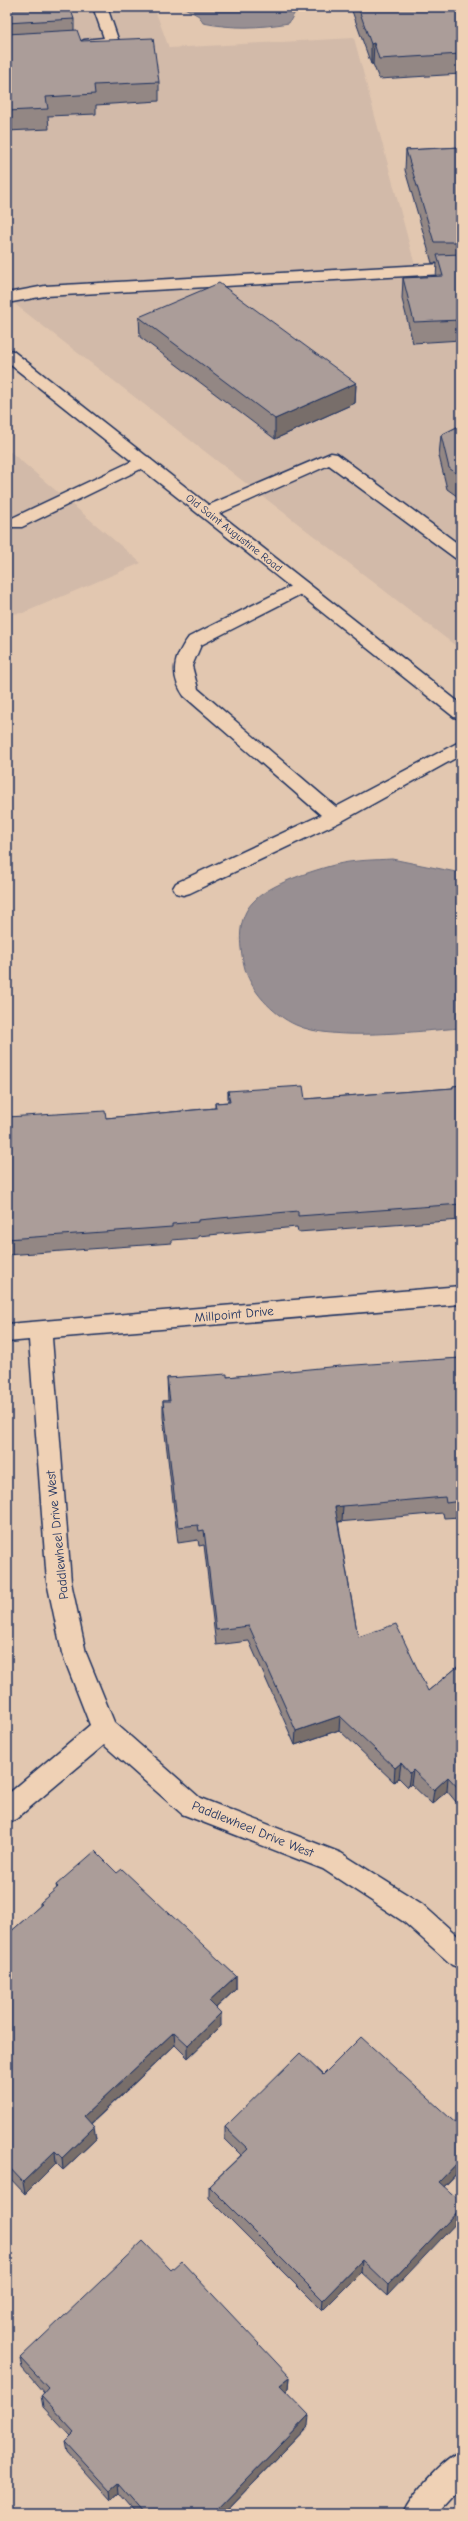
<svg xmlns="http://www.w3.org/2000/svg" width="468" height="2521" font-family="'Comic Neue',sans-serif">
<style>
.built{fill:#d2baa9}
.water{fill:#988f92;stroke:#66697d}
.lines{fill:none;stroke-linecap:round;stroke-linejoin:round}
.minor-casing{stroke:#1b2f5e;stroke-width:3}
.major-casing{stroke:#1b2f5e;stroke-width:3}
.minor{fill:#efd1b5;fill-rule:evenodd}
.major{fill:#efd1b5;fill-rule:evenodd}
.wall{fill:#938784;stroke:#1b2f5e}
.shaded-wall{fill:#786e6b;stroke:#1b2f5e}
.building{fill:#ab9d99;stroke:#1b2f5e}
.labels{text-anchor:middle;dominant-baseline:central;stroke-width:3;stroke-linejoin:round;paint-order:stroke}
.far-street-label{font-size:11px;fill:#1b2f5e;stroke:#efd1b5}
.street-label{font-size:13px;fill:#1b2f5e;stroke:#efd1b5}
</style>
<rect width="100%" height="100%" fill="#e2c7b0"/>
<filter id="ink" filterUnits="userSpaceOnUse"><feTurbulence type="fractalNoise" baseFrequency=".025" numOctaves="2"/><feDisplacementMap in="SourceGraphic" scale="8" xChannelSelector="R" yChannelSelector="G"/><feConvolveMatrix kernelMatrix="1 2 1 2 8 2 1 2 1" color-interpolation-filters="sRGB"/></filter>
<g filter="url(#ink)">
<path class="built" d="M7,7h147l15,41 185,-10 66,246 41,-1v367l-454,-352z
M7,449l134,114 -118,50 -16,1z"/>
<path class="water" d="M183,7h115l-9,16c-30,5 -56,6 -86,0l-4,-7z
M392,859l69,14v155c-43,3 -128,14 -165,-3 -23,-10 -47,-36 -52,-60 -5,-20 -7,-47 9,-63 16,-18 61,-32 85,-38 17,-4 37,-4 54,-5z"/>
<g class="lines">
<defs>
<path id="minor" d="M93,7h14l12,35 -2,3 -33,3 -7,-4 7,-4 20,-2z
M461,263v10l-416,23 -38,7v-10l38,-7z
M331,453l6,1 124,92v13l-6,-1 -126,-93 -115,51h-12l-3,-4 3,-4z
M143,456l6,1 2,4 -2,4 -127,62h-12l-3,-4 3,-4z
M301,581l6,2 3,4 -3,4 -106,54 -9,21 6,23 138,118 125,-66v14l-119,66 -152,72 -7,2 -7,-2 -3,-5 3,-5 145,-68 -137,-119c-15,-22 -10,-39 5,-59z
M461,1286v18l-409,34 19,244 15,71 28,69 86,76 141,55 81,51 39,35v29l-9,-3 -48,-43 -81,-53 -141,-55 -78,-69 -88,74 -9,4v-28l83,-70 -28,-72 -15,-71 -18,-242 -22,2v-18z
M461,2452v37l-23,25h-35c8,-19 39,-54 58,-62z"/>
<path id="major" d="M7,349l6,2 448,353v15l-7,-2 -447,-355z"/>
</defs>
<use href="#minor" class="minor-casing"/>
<use href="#major" class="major-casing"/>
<use href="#minor" class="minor"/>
<use href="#major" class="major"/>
</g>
<path class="wall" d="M7,7l67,12v11l7,11 78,41v19l-63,4v9l-48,2 1,13 -42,2z
M352,7h109v67l-82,5 -6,-15h-2l-19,-53z
M461,147v193l-48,3 -11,-44 1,-21 33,-1 1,-14h-5l-27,-93 1,-20z
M139,317l217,66 -1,20 -80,36 -135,-102z
M461,425v74l-14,-10 -8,-33 2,-21z
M461,1077v143l-163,12 -1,-5 -99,9v2l-26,2v3l-165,12v-138l99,1 109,-10v-5l13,-1v-11l77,8 148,-11v-2l7,-1z
M461,1358v165l-1,-6 -16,1 -1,-5 -105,9 20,115 70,54 33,-27v144l-14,-17 -15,13 -21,-20 -3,3 -9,-9 -5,4 -55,-52 -44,15 -46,-104 -33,4 -12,-100 -5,1 -1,-6 -20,3 -15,-126v-16h5l-1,-23 60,-1z
M117,1873l119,103v13l-20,19 5,18 -33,32 -13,-13 -84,79 5,15 -33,31 -7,-7 -31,31 -18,-19v-240l33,-29v-3l17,-14 -1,-4z
M323,2075l138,53v41l-17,18 -57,109 -26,-24 -39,39 -113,-113v-12l32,-31 -16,-16v-12z
M171,2270l119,107 -1,11 -3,3 22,35 -85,88h-86l-18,-21 -8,7 -44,-49 -2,-10 5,-5 -27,-29 -2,-11 3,-3 -22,-25 -2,-10z"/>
<path class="shaded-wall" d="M374,43l-1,21h-2v-20z
M356,383l-1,20 -80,36v-20z
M343,1506l-1,15 -8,2 1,-16z
M340,1716l-1,14 -44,15 1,-14z
M401,1763l-2,15 -5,4 1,-14z
M413,1770l-2,14 -3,3 2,-14z
M448,1777l-1,14 -15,13 2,-14z
M236,1976v13l-27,25v-13z
M221,2013v13l-33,32v-13z
M174,2032l1,13 -90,84 -1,-13z
M94,2127l2,12 -33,31 -1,-12z
M55,2151l1,12 -31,31 -2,-12z
M461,2159v10l-24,25 2,-12z
M461,2208v10l-74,78 1,-11z
M362,2260l-1,12 -39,39 1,-11z
M290,2377l-1,11 -9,8v-11z
M309,2415l-1,11 -85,88h-10z
M118,2483l1,10 -8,7 -1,-10z
M160,2510v4h-5z"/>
<path class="building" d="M7,7h63l4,12 -67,4z
M358,7h103v47l-82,5 -5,-16 -3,1z
M77,30l4,11 72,-3 6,44 -65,3 1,9 -49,3 2,12 -41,2v-77z
M461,147v95h-27l-28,-92z
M461,254v66l-47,2 -11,-44 40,-2 -6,-21z
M219,283l137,100 -81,36 -136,-102z
M461,425v52l-12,-9 -8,-33z
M461,1085v119l-163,12v-5l-100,9v2l-26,2v3l-165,12v-122l98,-6 1,7 110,-10 -1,-5 15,-1 -2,-11 75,-5 2,13 148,-11v-2z
M461,1358v143l-15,2 -1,-6 -102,9 -8,1 23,130 38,-13 32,67 33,-27v127l-13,-14 -14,13 -21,-20 -3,3 -9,-10 -6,5 -55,-52 -44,15 -47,-105 -33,4 -12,-100 -5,1 -1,-6 -20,2 -15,-126h7l-3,-23 60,-4v3l113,-11z
M95,1851l22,22 5,-4 114,107 -27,25 12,12 -33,32 -14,-13 -90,84 10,11 -32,31 -7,-7 -32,31 -16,-17v-230l35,-31 -2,-1 18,-16 -2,-2z
M361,2037l100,91v31l-22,23 22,20v6l-73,77 -26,-25 -39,40 -114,-114 39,-37 -23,-22 75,-74 23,22z
M143,2241l28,29 10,-9 109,116 -10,8 29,30 -96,99h-49l-4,-4 -5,4h-10l-27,-31 -8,7 -45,-49 9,-9 -33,-36 7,-8 -28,-30z"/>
</g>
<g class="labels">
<g class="far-street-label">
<text transform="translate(234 533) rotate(38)">Old Saint Augustine Road</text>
</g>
<g class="street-label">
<text transform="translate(234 1314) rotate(-5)">Millpoint Drive</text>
<text transform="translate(57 1535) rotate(-96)">Paddlewheel Drive West</text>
<text transform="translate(253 1829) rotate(22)">Paddlewheel Drive West</text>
</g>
</g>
<rect width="468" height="2521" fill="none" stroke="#efd1b5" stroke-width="24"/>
<rect x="12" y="12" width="444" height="2497" fill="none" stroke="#1b2f5e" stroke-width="1.5" filter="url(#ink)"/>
</svg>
